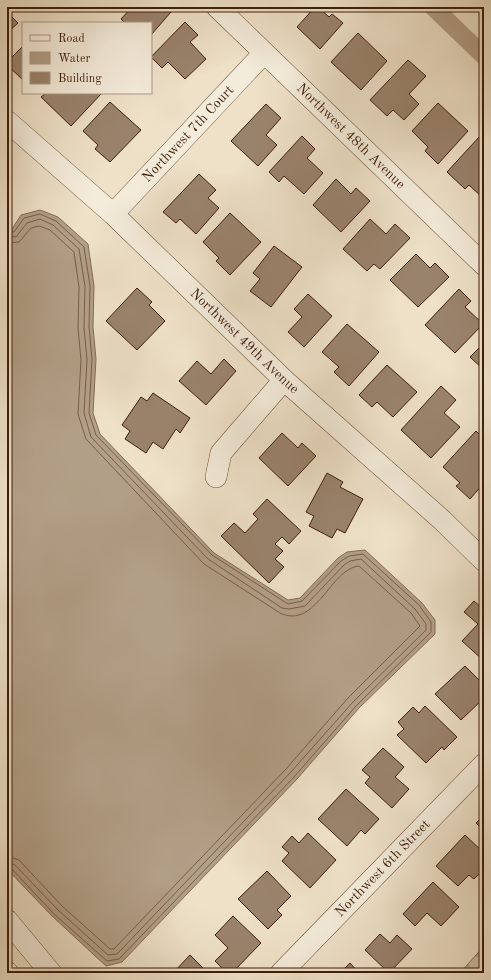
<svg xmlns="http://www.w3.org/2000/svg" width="491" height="980" font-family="'Old Standard TT',serif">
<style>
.forest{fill:url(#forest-firs);stroke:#876f59}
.water{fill:#b29f87;stroke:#846b55}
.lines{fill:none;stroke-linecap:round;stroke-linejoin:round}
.shore{stroke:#785e48;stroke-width:1}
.canal{stroke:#b29f87;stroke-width:18}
.building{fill:#9a836d;stroke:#3e1e0a}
.minor-casing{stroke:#6a4f3a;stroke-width:22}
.minor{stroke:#f4ecdb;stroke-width:21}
.labels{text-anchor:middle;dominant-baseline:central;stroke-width:3.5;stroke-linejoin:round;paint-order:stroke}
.street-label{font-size:14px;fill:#3e1e0a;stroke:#f4ecdb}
</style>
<defs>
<pattern id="forest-firs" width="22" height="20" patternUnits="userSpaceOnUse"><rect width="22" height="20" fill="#d0c0a8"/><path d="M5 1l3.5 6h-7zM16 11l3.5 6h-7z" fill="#b4a58f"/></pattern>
</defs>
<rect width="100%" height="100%" fill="#eee1c8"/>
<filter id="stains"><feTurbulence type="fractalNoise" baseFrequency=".005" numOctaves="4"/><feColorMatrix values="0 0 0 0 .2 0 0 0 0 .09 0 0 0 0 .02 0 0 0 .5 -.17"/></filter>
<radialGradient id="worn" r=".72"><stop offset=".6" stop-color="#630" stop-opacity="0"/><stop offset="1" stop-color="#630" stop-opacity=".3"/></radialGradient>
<path class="forest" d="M484,946v27h-24z"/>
<path class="water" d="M40,210l18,7 30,27 6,42 -1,41 3,32 -3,54 7,21 114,119 74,47 12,-2 38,-40 9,-6 18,-2 57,53 13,17v14l-76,74 -62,71 -175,183 -16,4 -54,-50 -45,-47v-642l5,2 9,-14z"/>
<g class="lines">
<path class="shore" d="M7,231l7,1 10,-14 16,-4 16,7 28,26 6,39 -1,41 3,32 -3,54 7,22 116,120 76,49 14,-3 39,-40 8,-5 14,-2 56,51 12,17v10l-75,74 -62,71 -175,182 -12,2 -53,-47 -43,-46 -4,-1
M7,236l9,1 11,-14 13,-4 13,6 26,24 6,37 -1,42 3,32 -3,53 7,24 117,122 74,49 7,1 16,-3 39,-41 6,-4 11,-2 54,50 11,15v6l-73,72 -63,71 -173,181 -9,1 -50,-45 -43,-45 -8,-3
M7,243l12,-1 12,-14 8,-2 11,4 24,22 5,35 -1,41 3,32 -3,54 8,25 118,125 76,49c36,17 50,-44 79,-47l52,47 9,13 -72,72 -62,71 -172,180h-4l-48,-43 -43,-46 -12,-4"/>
<path class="canal" d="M433,7l51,49"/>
</g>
<path class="building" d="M132,7h34l5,5 -20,23v-12h-26l-4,-4z
M315,7h3l11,10 3,-3 11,9 -23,26 -23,-22z
M7,12l11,11 -11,10z
M185,22l13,13 -8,7 16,17 -21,20 -17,-17 -6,6 -11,-11z
M358,33l29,28 -26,29 -30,-28z
M23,46v34l-16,-15v-3z
M408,60l18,16 -17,18 10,10 -15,16 -11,-10 -6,6 -17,-16z
M46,93h56l-31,33 -30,-29z
M110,102l31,28 -31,32 -15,-13 3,-4 -15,-14z
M438,103l30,28 -30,33 -13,-13 3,-4 -16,-16z
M266,104l15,14 -15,17 11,10 -19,21 -27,-25z
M302,136l13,13 -8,9 16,15 -19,21 -20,-18 -5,6 -10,-10z
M480,136l4,4v54l-2,3 -13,-12 -4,4 -18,-17z
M199,174l17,16 -8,8 11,10 -23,26 -16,-15 -4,4 -13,-11z
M336,179l15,15 5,-6 14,13 -29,31 -28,-27z
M230,213l31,29 -31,33 -14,-14 3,-3 -16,-16z
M370,219l16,15 9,-10 15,14 -30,31 -6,-5 -7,7 -24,-22z
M274,246l28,21 -31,40 -21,-16 10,-12 -7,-6z
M416,254l14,14 5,-5 14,14 -31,30 -28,-27z
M137,288l15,14 -3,3 16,16 -28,29 -31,-29z
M459,289l12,12 -6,6 18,17 -28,29 -30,-28z
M308,294l24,22 -28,31 -16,-15 14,-15 -8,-8z
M347,324l32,28 -30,34 -15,-14 5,-5 -17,-15z
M484,343v27l-14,-13z
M224,359l12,12 -30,34 -27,-24 18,-20 14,13z
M387,365l30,27 -24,25 -16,-15 -5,5 -13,-12z
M441,386l15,14 -12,13 16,14 -29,31 -30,-28z
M153,393l37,25 -10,15 -4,-4 -13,20 -10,-7 -7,11 -21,-14 5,-8 -8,-6 19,-28 6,4z
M476,431l8,8v44l-14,16 -14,-13 4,-3 -17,-16z
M282,433l16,15 4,-5 14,13 -28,30 -29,-28z
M327,473l16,9 -3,5 23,12 -18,34 -8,-4 -5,9 -23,-12 5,-10 -8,-4z
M267,499l34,32 -12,13 -7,-7 -7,7 8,7 -8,8 9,8 -15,16 -48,-47 13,-13 11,10 13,-14 -5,-5z
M474,601l10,9v51l-22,-20 16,-17 -14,-12z
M465,666l19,19v13l-23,22 -26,-26z
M425,706l32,31 -13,13 -2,-3 -16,16 -29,-28 7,-6 -6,-7 15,-15 6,6z
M383,748l21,19 -9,10 14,12 -17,19 -27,-25 5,-6 -8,-7z
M346,789l33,30 -14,15 -4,-4 -14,16 -29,-27z
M484,815v16l-8,-8z
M308,833l28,27 -26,28 -28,-27 7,-8 -7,-6 10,-11 7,7z
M465,835l19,18v16l-10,10 -5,-4 -11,11 -22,-20z
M267,871l24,25 -14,14 5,5 -14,14 -30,-30z
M433,882l26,25 -18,19 -14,-13 -12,13 -12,-12z
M233,916l28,27 -29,30h-5l-12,-12 13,-13 -13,-13z
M380,934l10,9 7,-8 15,14 -23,24 -24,-23z
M190,955l18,18h-35z
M350,963l9,10h-19z"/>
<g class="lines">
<defs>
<g id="minor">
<path id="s1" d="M217,7l267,258"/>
<path id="s2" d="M7,121l106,93 171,166 158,140 42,41"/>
<path id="s3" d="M113,214l151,-161"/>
<path d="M216,477l5,-24 63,-73"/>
<path d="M7,920l44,53"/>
<path d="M7,972l1,1"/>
<path id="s4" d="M281,973l203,-209"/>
</g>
</defs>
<use href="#minor" class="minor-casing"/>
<use href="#minor" class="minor"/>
</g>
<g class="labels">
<g class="street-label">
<text stroke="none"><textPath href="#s3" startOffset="110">Northwest 7th Court</textPath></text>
<text stroke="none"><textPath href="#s1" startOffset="186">Northwest 48th Avenue</textPath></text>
<text stroke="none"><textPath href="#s2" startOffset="324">Northwest 49th Avenue</textPath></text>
<text stroke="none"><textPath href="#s4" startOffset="146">Northwest 6th Street</textPath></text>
</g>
</g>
<rect width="491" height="980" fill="none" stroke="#eee1c8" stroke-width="24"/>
<rect x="8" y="8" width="475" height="964" fill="none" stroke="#3e1e0a" stroke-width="2"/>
<rect x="12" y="12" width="467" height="956" fill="none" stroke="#3e1e0a"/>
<rect x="22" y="22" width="130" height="72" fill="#f4ecdb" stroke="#ab9a87"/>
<rect x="30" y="35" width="20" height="6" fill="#f4ecdb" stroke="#ab9a87"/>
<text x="58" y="42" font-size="12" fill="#3e1e0a">Road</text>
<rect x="30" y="52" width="20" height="12" fill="#b29f87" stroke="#ab9a87"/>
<text x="58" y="62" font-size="12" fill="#3e1e0a">Water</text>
<rect x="30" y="72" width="20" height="12" fill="#9a836d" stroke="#ab9a87"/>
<text x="58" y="82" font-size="12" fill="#3e1e0a">Building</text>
<rect width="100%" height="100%" filter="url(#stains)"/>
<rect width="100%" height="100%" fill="url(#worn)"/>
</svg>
